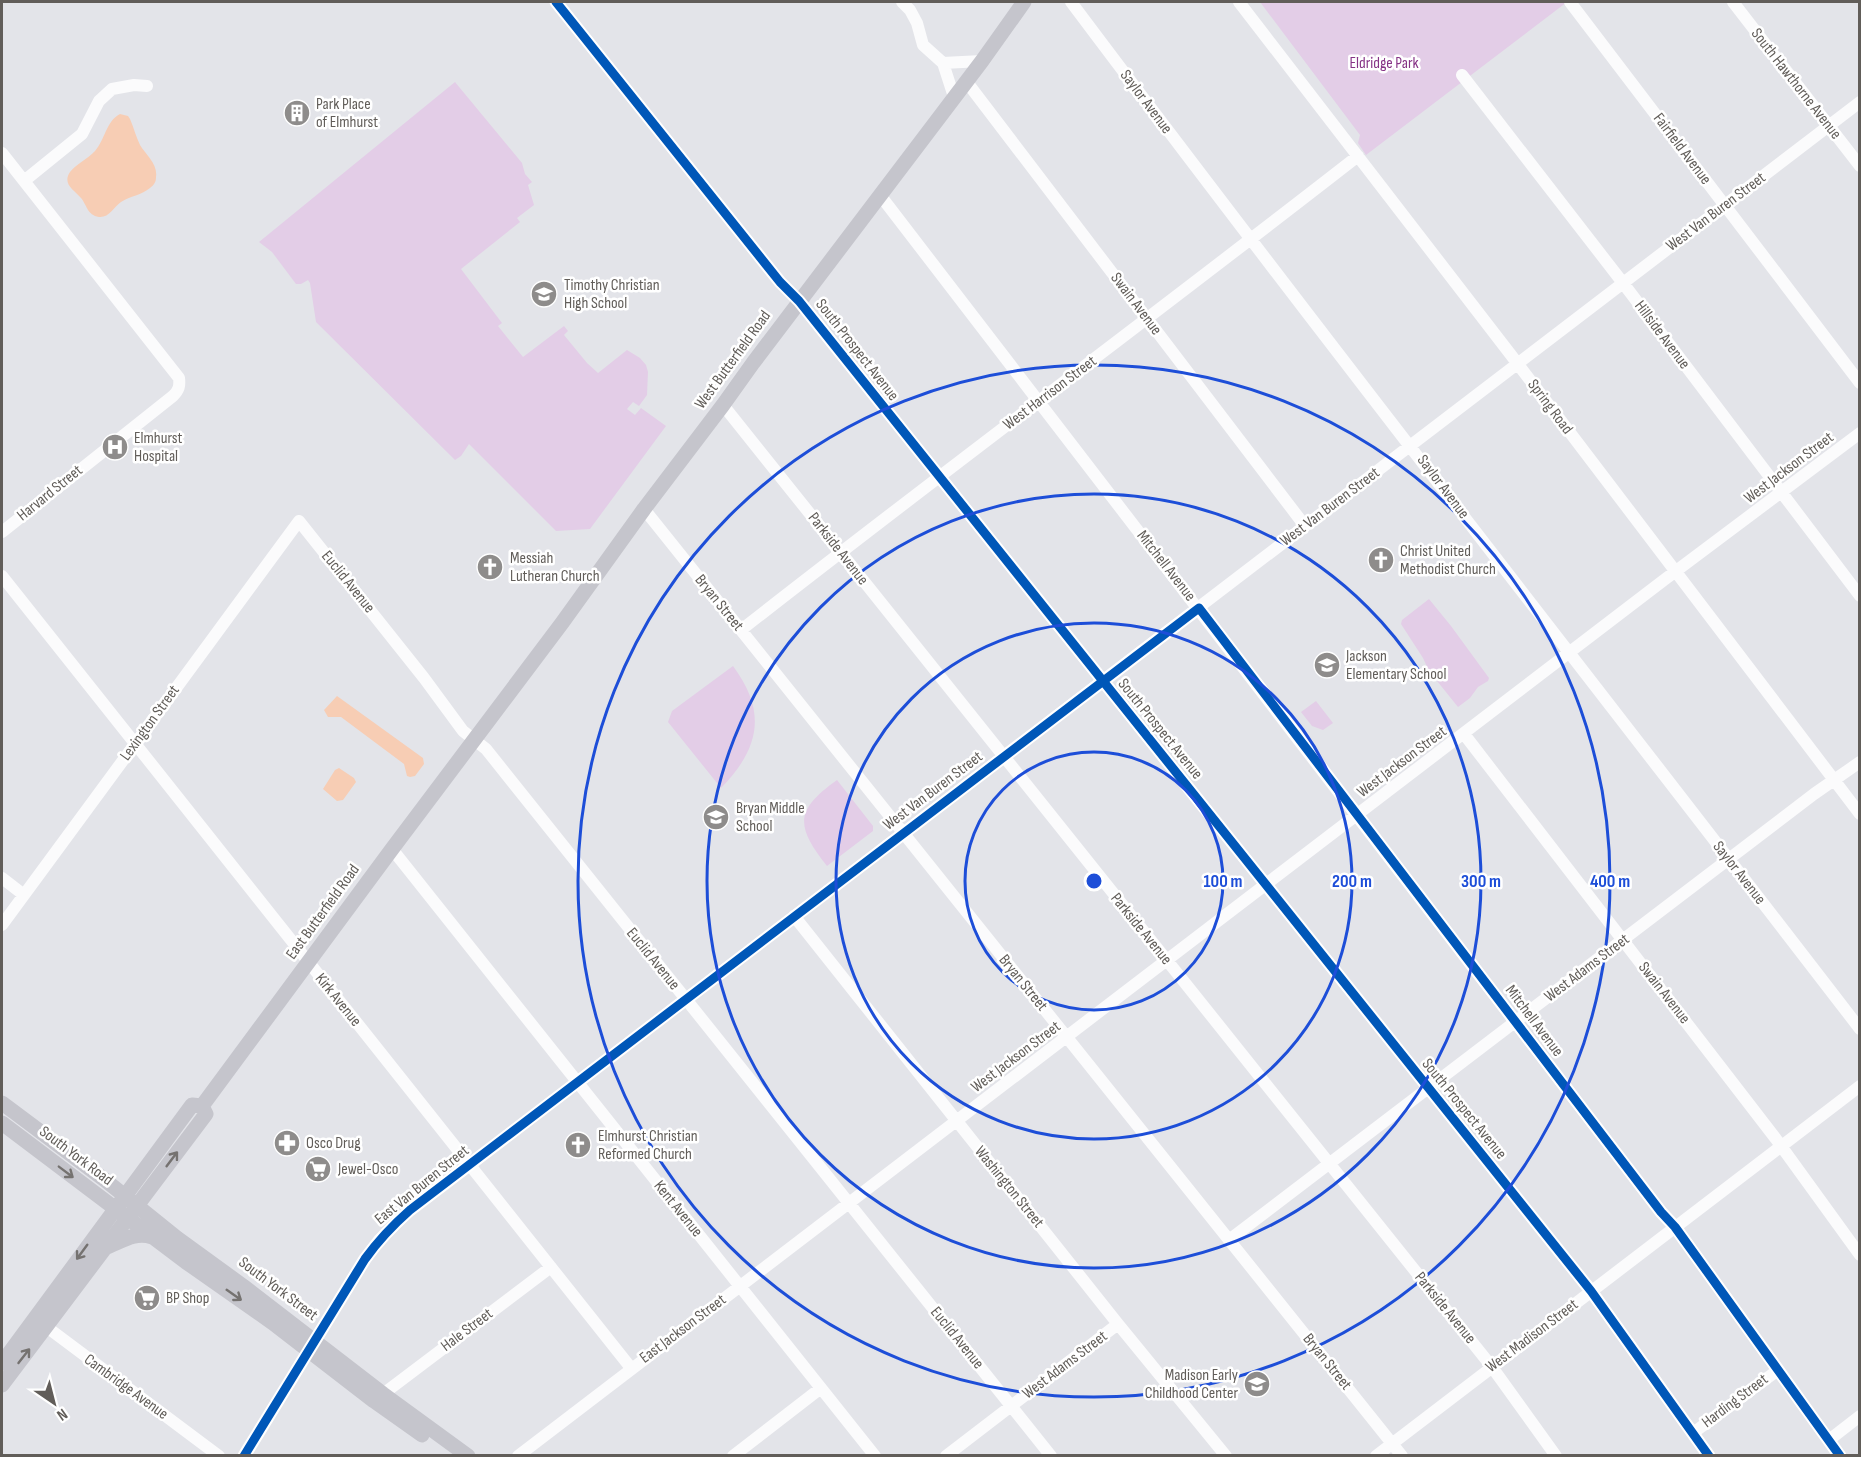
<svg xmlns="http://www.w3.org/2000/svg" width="1861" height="1457" font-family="'Sofia Sans Condensed',sans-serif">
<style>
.green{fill:#e3cde7}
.water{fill:#f7cdb4}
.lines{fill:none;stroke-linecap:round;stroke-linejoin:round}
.minor{stroke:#fbfbfc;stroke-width:12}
.major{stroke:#c5c5cc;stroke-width:15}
.cycleway-casing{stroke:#fff;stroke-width:13}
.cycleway{stroke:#0057b8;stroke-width:9}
.oneway{stroke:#757270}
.ring{fill:none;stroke:#1d4ed8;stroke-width:3}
.labels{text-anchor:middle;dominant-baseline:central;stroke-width:5;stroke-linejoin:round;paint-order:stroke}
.park-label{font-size:16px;fill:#863386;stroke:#fff}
.street-label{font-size:16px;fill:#615d59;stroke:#fff}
.poi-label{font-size:16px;fill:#615d59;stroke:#fff;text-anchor:start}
.centre{fill:#1d4ed8;stroke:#fff;stroke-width:3}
.ring-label{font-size:18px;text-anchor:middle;font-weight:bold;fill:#1d4ed8;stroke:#fff;stroke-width:5;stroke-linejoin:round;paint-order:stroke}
</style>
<rect width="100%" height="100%" fill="#e3e4e9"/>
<path class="green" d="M1260,2h307l-201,153 -8,-12 2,-8z
M455,82l67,81 3,11 7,8 -4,3 6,20 -17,13 3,4 -59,47 41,54 -4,3 25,31 41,-31 4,5 -4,4 23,28 11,10 29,-23 13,8 6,7 2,7 -1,23 -8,11 -6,-4 -6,7 8,6 6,-7 25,18 -76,103 -34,2 -87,-87 -8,12 -6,4 -139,-138 -6,-39 -2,-3 -7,4h-5l-24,-32 -13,-10z
M1429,599l22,27 38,52 -1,3 -10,6 -8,11 -12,9 -29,-36 -6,-13 -22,-34 1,-4z
M733,666c34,46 27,82 -12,122l-53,-66 4,-11z
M1316,701l17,22 -10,7 -11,-4 -11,-14z
M837,780l36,46v5l-46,35c-32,-40 -32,-56 10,-86z"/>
<path class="water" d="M120,114l8,2 2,3c4,9 6,18 10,26 6,10 18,19 16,32 0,5 -2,8 -6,11 -8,7 -20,8 -29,14 -7,5 -12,16 -22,15 -12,-2 -12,-12 -18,-19 -7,-8 -19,-14 -11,-26 6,-8 18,-13 25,-21 10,-11 11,-30 25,-37z
M337,696l86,62 1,6 -9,12 -5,1 -3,-1 -3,-12 -63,-47h-13l-4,-7z
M339,768l15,10 2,4 -13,18 -6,1 -14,-12 12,-19z"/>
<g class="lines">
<path class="minor" d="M556,2l224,280 19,19 792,990 118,165
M902,2l8,8 7,13 6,22 20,18 11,34
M1071,2c259,345 526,685 789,1027
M1239,2l272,353 349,459
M1570,2l290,381
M1733,2l127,164
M943,63l39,-2
M1462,75l161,208 237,313
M966,81l339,445
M2,153l177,225c1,8 0,12 -6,18l-171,136
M24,181l58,-47 17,-33 13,-12 22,-4 13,1
M880,195l781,1017 14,15 165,229
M723,405l769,962 64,89
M644,509l758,947
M2,576l629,792
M741,630c204,-160 412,-314 617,-474
M1464,734l312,405 84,116
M392,849l483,607
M2,878l22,17
M794,916l324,408 108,132
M2,925l297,-404 125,157 39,53 23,18 565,707
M1229,1240l585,-446 46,-32
M40,1322l179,134
M383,1394l168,-127
M1693,1433l85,-63
M1829,1440l31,-24
M244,1456l121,-197 14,-19 31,-30 1450,-1108
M518,1456l1146,-876 196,-147
M733,1456l88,-68
M946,1456l172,-132
M1376,1456l484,-370"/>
<path class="major" d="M2,1103l103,77 72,58 66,48 140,108 85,62
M202,1106l190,-257 170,-226 82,-114 79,-104 30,-42 229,-302 42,-59
M2,1123l184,139 87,61 101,78 48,34
M107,1247c15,-6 29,-16 45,-10
M2,1363l190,-258 10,1
M2,1385l204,-271 -4,-8"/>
<defs>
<path id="cycleway" d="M556,2l224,280 19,19 792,990 118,165
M244,1456l121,-197c13,-18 28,-34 45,-49l789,-602 462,604 14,15 165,229"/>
</defs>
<use href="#cycleway" class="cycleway-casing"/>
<use href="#cycleway" class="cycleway"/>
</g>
<defs><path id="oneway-shaft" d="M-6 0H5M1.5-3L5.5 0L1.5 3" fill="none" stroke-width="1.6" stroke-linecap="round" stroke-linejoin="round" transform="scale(1.5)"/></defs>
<g class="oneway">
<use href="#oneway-shaft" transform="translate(172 1159) rotate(-53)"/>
<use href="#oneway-shaft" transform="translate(66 1172) rotate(37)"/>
<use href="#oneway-shaft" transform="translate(82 1252) rotate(126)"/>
<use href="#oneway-shaft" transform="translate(234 1295) rotate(35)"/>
<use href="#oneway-shaft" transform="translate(24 1356) rotate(-52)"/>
</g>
<g class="ring">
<circle cx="1094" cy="881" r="129"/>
<circle cx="1094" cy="881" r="258"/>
<circle cx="1094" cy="881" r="387"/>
<circle cx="1094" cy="881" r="516"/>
</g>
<defs>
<symbol id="building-disc" viewBox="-11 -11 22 22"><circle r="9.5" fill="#8e8c8b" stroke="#fff"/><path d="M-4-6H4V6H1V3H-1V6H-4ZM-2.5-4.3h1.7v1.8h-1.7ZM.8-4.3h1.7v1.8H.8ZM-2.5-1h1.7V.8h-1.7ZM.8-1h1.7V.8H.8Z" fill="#fff"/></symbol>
<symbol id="school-disc" viewBox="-11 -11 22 22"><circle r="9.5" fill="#8e8c8b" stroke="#fff"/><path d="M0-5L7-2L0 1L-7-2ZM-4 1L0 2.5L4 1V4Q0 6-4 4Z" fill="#fff"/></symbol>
<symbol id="hospital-disc" viewBox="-11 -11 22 22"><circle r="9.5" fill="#8e8c8b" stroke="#fff"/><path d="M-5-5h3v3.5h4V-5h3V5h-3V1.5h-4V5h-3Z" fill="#fff"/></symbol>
<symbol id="church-disc" viewBox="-11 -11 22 22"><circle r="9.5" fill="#8e8c8b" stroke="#fff"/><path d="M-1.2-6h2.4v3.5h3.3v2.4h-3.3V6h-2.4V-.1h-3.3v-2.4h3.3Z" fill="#fff"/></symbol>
<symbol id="pharmacy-disc" viewBox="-11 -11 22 22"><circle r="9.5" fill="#8e8c8b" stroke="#fff"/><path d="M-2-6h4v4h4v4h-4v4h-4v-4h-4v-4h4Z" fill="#fff"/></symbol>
<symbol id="supermarket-disc" viewBox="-11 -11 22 22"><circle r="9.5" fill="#8e8c8b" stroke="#fff"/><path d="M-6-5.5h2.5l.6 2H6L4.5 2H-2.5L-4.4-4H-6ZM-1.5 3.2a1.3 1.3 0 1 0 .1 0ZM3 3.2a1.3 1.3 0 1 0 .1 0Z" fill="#fff"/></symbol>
</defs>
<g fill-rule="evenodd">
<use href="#building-disc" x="282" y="98" width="30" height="30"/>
<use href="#school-disc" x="529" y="279" width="30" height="30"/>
<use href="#hospital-disc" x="100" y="432" width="30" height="30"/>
<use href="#church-disc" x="1366" y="545" width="30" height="30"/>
<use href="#church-disc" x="475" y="552" width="30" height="30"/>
<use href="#school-disc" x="1312" y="650" width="30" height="30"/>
<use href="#school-disc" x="701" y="802" width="30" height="30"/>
<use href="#pharmacy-disc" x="272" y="1128" width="30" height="30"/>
<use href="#church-disc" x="563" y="1130" width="30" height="30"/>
<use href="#supermarket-disc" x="303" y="1154" width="30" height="30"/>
<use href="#supermarket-disc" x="132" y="1283" width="30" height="30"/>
<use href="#school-disc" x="1242" y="1369" width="30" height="30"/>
</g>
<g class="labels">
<g class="park-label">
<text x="1384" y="63">Eldridge Park</text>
</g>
<g class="street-label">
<text transform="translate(1796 84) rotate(52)">South Hawthorne Avenue</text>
<text transform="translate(1146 102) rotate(53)">Saylor Avenue</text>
<text transform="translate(1682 149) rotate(53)">Fairfield Avenue</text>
<text transform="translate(1716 212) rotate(-37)">West Van Buren Street</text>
<text transform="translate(1136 304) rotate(53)">Swain Avenue</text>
<text transform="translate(1662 335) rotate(53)">Hillside Avenue</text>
<text transform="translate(857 350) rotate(52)">South Prospect Avenue</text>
<text transform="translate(733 360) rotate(-54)">West Butterfield Road</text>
<text transform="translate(1050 393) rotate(-37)">West Harrison Street</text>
<text transform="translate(1550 407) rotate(53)">Spring Road</text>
<text transform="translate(1789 468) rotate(-37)">West Jackson Street</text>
<text transform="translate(1443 487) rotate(53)">Saylor Avenue</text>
<text transform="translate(50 493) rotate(-39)">Harvard Street</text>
<text transform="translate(1330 507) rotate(-37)">West Van Buren Street</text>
<text transform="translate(838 549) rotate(52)">Parkside Avenue</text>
<text transform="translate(1166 566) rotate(52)">Mitchell Avenue</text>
<text transform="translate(348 582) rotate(51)">Euclid Avenue</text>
<text transform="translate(719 603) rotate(51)">Bryan Street</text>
<text transform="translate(150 723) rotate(-54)">Lexington Street</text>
<text transform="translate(1160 729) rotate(51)">South Prospect Avenue</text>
<text transform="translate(1402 762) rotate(-37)">West Jackson Street</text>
<text transform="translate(933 791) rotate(-37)">West Van Buren Street</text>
<text transform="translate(1739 873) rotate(52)">Saylor Avenue</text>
<text transform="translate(323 912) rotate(-54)">East Butterfield Road</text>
<text transform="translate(1141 929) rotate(51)">Parkside Avenue</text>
<text transform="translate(653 959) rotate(51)">Euclid Avenue</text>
<text transform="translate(1587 968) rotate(-37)">West Adams Street</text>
<text transform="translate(1023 983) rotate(51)">Bryan Street</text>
<text transform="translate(1664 993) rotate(52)">Swain Avenue</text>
<text transform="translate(338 1000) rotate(51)">Kirk Avenue</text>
<text transform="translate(1534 1021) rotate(53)">Mitchell Avenue</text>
<text transform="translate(1016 1057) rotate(-37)">West Jackson Street</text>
<text transform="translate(1464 1109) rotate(51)">South Prospect Avenue</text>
<text transform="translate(76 1156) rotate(37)">South York Road</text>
<text transform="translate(422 1185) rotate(-39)">East Van Buren Street</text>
<text transform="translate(1009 1187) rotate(51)">Washington Street</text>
<text transform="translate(678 1209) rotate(51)">Kent Avenue</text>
<text transform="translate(278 1289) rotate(37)">South York Street</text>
<text transform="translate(1445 1308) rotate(51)">Parkside Avenue</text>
<text transform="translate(683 1329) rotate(-37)">East Jackson Street</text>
<text transform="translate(467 1330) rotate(-37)">Hale Street</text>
<text transform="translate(1532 1336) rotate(-37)">West Madison Street</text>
<text transform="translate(957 1338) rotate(51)">Euclid Avenue</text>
<text transform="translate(1327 1362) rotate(51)">Bryan Street</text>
<text transform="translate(1065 1365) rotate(-37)">West Adams Street</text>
<text transform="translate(126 1387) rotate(36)">Cambridge Avenue</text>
<text transform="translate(1735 1401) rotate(-37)">Harding Street</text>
</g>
<g class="poi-label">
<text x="316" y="104">Park Place<tspan x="316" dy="18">of Elmhurst</tspan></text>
<text x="564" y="285">Timothy Christian<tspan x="564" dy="18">High School</tspan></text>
<text x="134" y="438">Elmhurst<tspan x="134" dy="18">Hospital</tspan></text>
<text x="1400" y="551">Christ United<tspan x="1400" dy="18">Methodist Church</tspan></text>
<text x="510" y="558">Messiah<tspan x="510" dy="18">Lutheran Church</tspan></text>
<text x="1346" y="656">Jackson<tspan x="1346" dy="18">Elementary School</tspan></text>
<text x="736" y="808">Bryan Middle<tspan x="736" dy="18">School</tspan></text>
<text x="598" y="1136">Elmhurst Christian<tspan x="598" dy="18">Reformed Church</tspan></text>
<text x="306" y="1143">Osco Drug</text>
<text x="338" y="1169">Jewel-Osco</text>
<text x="166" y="1298">BP Shop</text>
<text x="1238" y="1375" text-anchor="end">Madison Early<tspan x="1238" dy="18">Childhood Center</tspan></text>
</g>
</g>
<circle cx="1094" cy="881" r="9" class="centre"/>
<g class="ring-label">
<text x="1223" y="887">100 m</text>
<text x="1352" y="887">200 m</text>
<text x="1481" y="887">300 m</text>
<text x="1610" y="887">400 m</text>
</g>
<rect width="1861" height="1457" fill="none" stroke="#615d59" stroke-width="6"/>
<g transform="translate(54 1403) rotate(145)" stroke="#ffffff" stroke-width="4.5" paint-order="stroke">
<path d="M0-4.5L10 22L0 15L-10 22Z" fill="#615d59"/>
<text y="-9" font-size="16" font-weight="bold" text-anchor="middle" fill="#615d59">N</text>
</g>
</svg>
